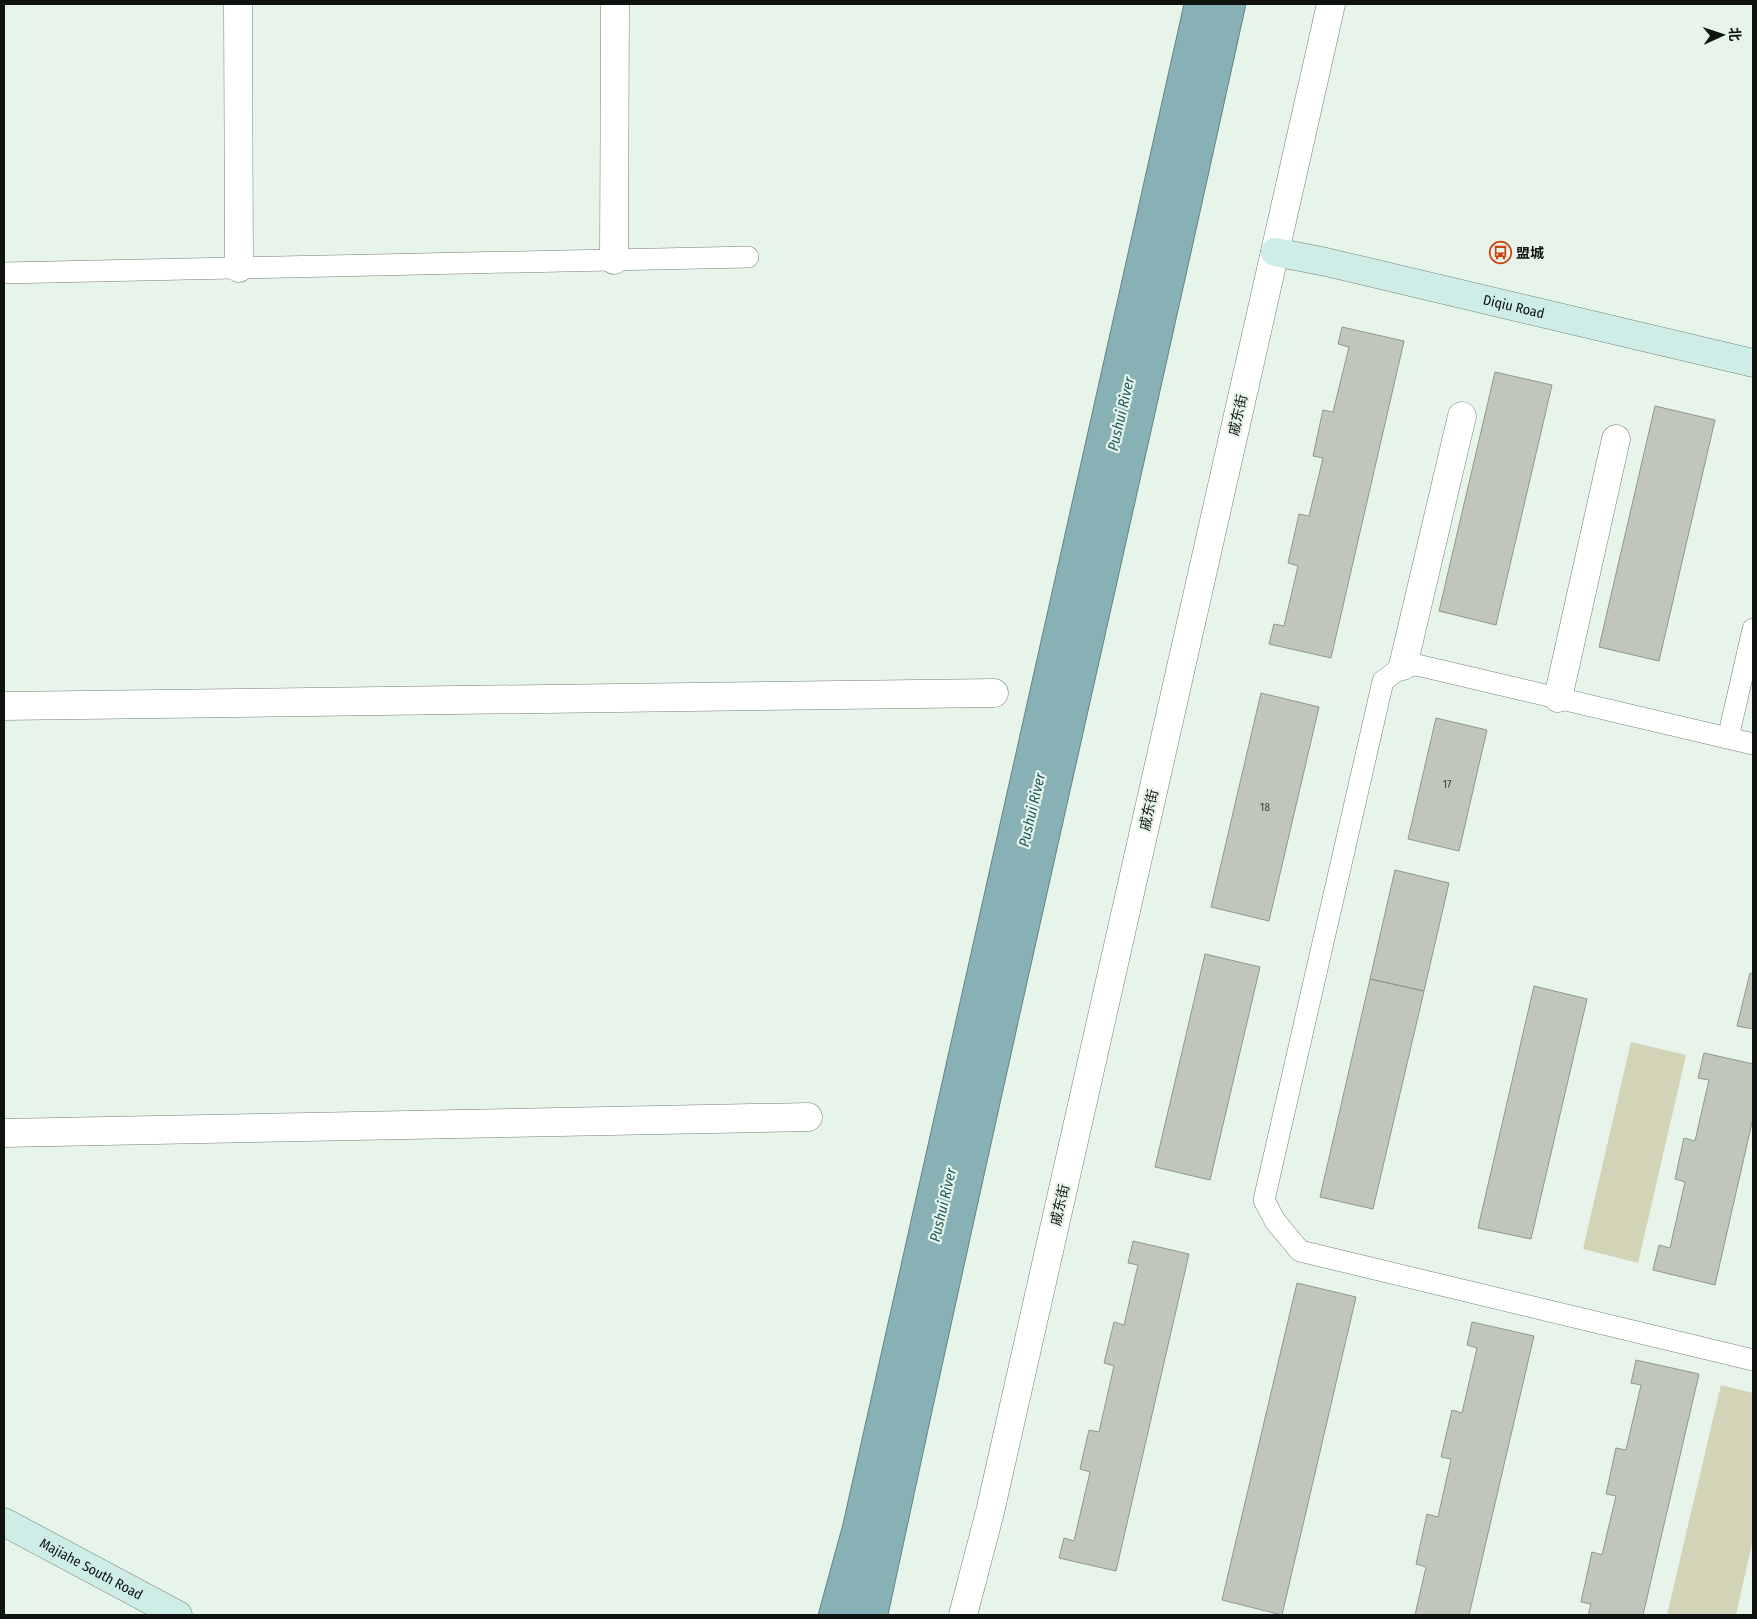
<svg xmlns="http://www.w3.org/2000/svg" width="1757" height="1619" font-family="'Fira Sans Condensed','Noto Sans SC',sans-serif">
<style>
.green{fill:#d2d3b7}
.water{fill:#87b1b4;stroke:#638283}
.building{fill:#c0c7ba;stroke:#90978b}
.lines{fill:none;stroke-linecap:round;stroke-linejoin:round}
.lane-casing{stroke:#748078;stroke-width:22}
.street-casing{stroke:#748078;stroke-width:29}
.secondary-casing{stroke:#748078;stroke-width:29}
.lane{stroke:#fff;stroke-width:21}
.street{stroke:#fff;stroke-width:28}
.secondary{stroke:#ceede6;stroke-width:28}
.labels{text-anchor:middle;dominant-baseline:central;stroke-width:4.5;stroke-linejoin:round;paint-order:stroke}
.number-label{font-size:11px;fill:#3b403a}
.poi-label{font-size:14px;font-weight:bold;fill:#0f1310;stroke:#e7f4ea;text-anchor:start}
.street-label{font-size:14px;fill:#0f1310;stroke:#e7f4ea}
.water-label{font-size:15px;font-style:italic;fill:#1e595d;stroke:#e7f4ea}
</style>
<rect width="100%" height="100%" fill="#e7f4ea"/>
<path class="green" d="M1631,1042l55,13 -48,208 -55,-14z
M1721,1385l32,8v146l-17,76h-69z"/>
<path class="water" d="M1184,4h62c-118,537 -243,1073 -358,1611h-70l25,-91z"/>
<path class="building" d="M1342,327l62,14 -73,317 -62,-14 5,-20 10,2 14,-60 -10,-3 11,-49 10,2 14,-58 -10,-2 10,-46 10,2 16,-65 -11,-3z
M1495,372l57,13 -56,240 -57,-14z
M1655,406l60,14 -56,241 -60,-14z
M1261,693l58,14 -50,214 -58,-14z
M1436,718l51,12 -28,121 -51,-12z
M1395,870l54,13 -25,108 -54,-12z
M1205,954l55,13 -50,213 -55,-13z
M1750,973l3,1v55l-16,-3z
M1370,979l54,12 -51,218 -53,-12z
M1534,986l53,13 -56,240 -53,-11z
M1704,1053l49,11v54l-38,167 -62,-15 6,-25 11,3 15,-66 -10,-3 9,-41 11,3 14,-61 -11,-2z
M1133,1241l56,13 -73,317 -57,-13 5,-20 10,3 16,-69 -10,-3 9,-39 10,2 15,-66 -10,-3 10,-41 10,3 14,-60 -10,-2z
M1297,1283l59,14 -74,318 -60,-15z
M1472,1322l62,14 -65,279h-54l11,-48 -10,-3 11,-50 11,3 13,-58 -10,-2 11,-47 10,3 15,-65 -10,-3z
M1636,1360l63,14 -56,241h-55l3,-11 -10,-2 11,-50 10,3 14,-59 -10,-2 10,-46 10,2 15,-65 -10,-2z"/>
<g class="lines">
<defs>
<path id="lane" d="M4,273l744,-16
M1728,738l25,-109
M1753,744l-336,-79 -14,1 -20,15 -119,519 11,21 25,30 453,109"/>
<path id="street" d="M238,4l1,264
M614,260l1,-256
M1403,666l59,-250
M1558,698l58,-259
M4,706l990,-13
M4,1133l804,-16
M963,1615l27,-103 341,-1508"/>
<g id="secondary">
<path id="s1" d="M1275,252l51,10 427,101"/>
<path id="s2" d="M4,1522l174,93"/>
</g>
</defs>
<use href="#lane" class="lane-casing"/>
<use href="#street" class="street-casing"/>
<use href="#secondary" class="secondary-casing"/>
<use href="#lane" class="lane"/>
<use href="#street" class="street"/>
<use href="#secondary" class="secondary"/>
</g>
<defs>
<symbol id="bus-ring" viewBox="-11 -11 22 22"><circle r="9.5" fill="#e7f4ea" stroke="#ca430b" stroke-width="1.5"/><path d="M-5-6H5V4H4V6H2V4H-2V6H-4V4H-5ZM-3.5-4V0h7V-4ZM-3.5 1.2v1.5H-2V1.2ZM2 1.2v1.5H3.5V1.2Z" fill="#ca430b"/></symbol>
</defs>
<g fill-rule="evenodd">
<use href="#bus-ring" x="1488" y="240" width="25" height="25"/>
</g>
<g class="labels">
<g class="number-label">
<text x="1447" y="784">17</text>
<text x="1265" y="807">18</text>
</g>
<g class="poi-label">
<text x="1516" y="253">盟城</text>
</g>
<g class="street-label">
<text stroke="none"><textPath href="#s1" startOffset="245">Diqiu Road</textPath></text>
<text transform="translate(1238 415) rotate(-77)">戚东街</text>
<text transform="translate(1149 810) rotate(-77)">戚东街</text>
<text transform="translate(1060 1205) rotate(-77)">戚东街</text>
<text stroke="none"><textPath href="#s2" startOffset="99">Majiahe South Road</textPath></text>
</g>
<g class="water-label">
<text transform="translate(1121 414) rotate(-77)">Pushui River</text>
<text transform="translate(1032 810) rotate(-77)">Pushui River</text>
<text transform="translate(943 1205) rotate(-77)">Pushui River</text>
</g>
</g>
<rect width="1757" height="1619" fill="none" stroke="#0f1310" stroke-width="10"/>
<g transform="translate(1722 35) rotate(87)" stroke="#e7f4ea" stroke-width="4" paint-order="stroke">
<path d="M0-4L9 19L0 12L-9 19Z" fill="#0f1310"/>
<text y="-8" font-size="14" font-weight="bold" text-anchor="middle" fill="#0f1310">北</text>
</g>
</svg>
